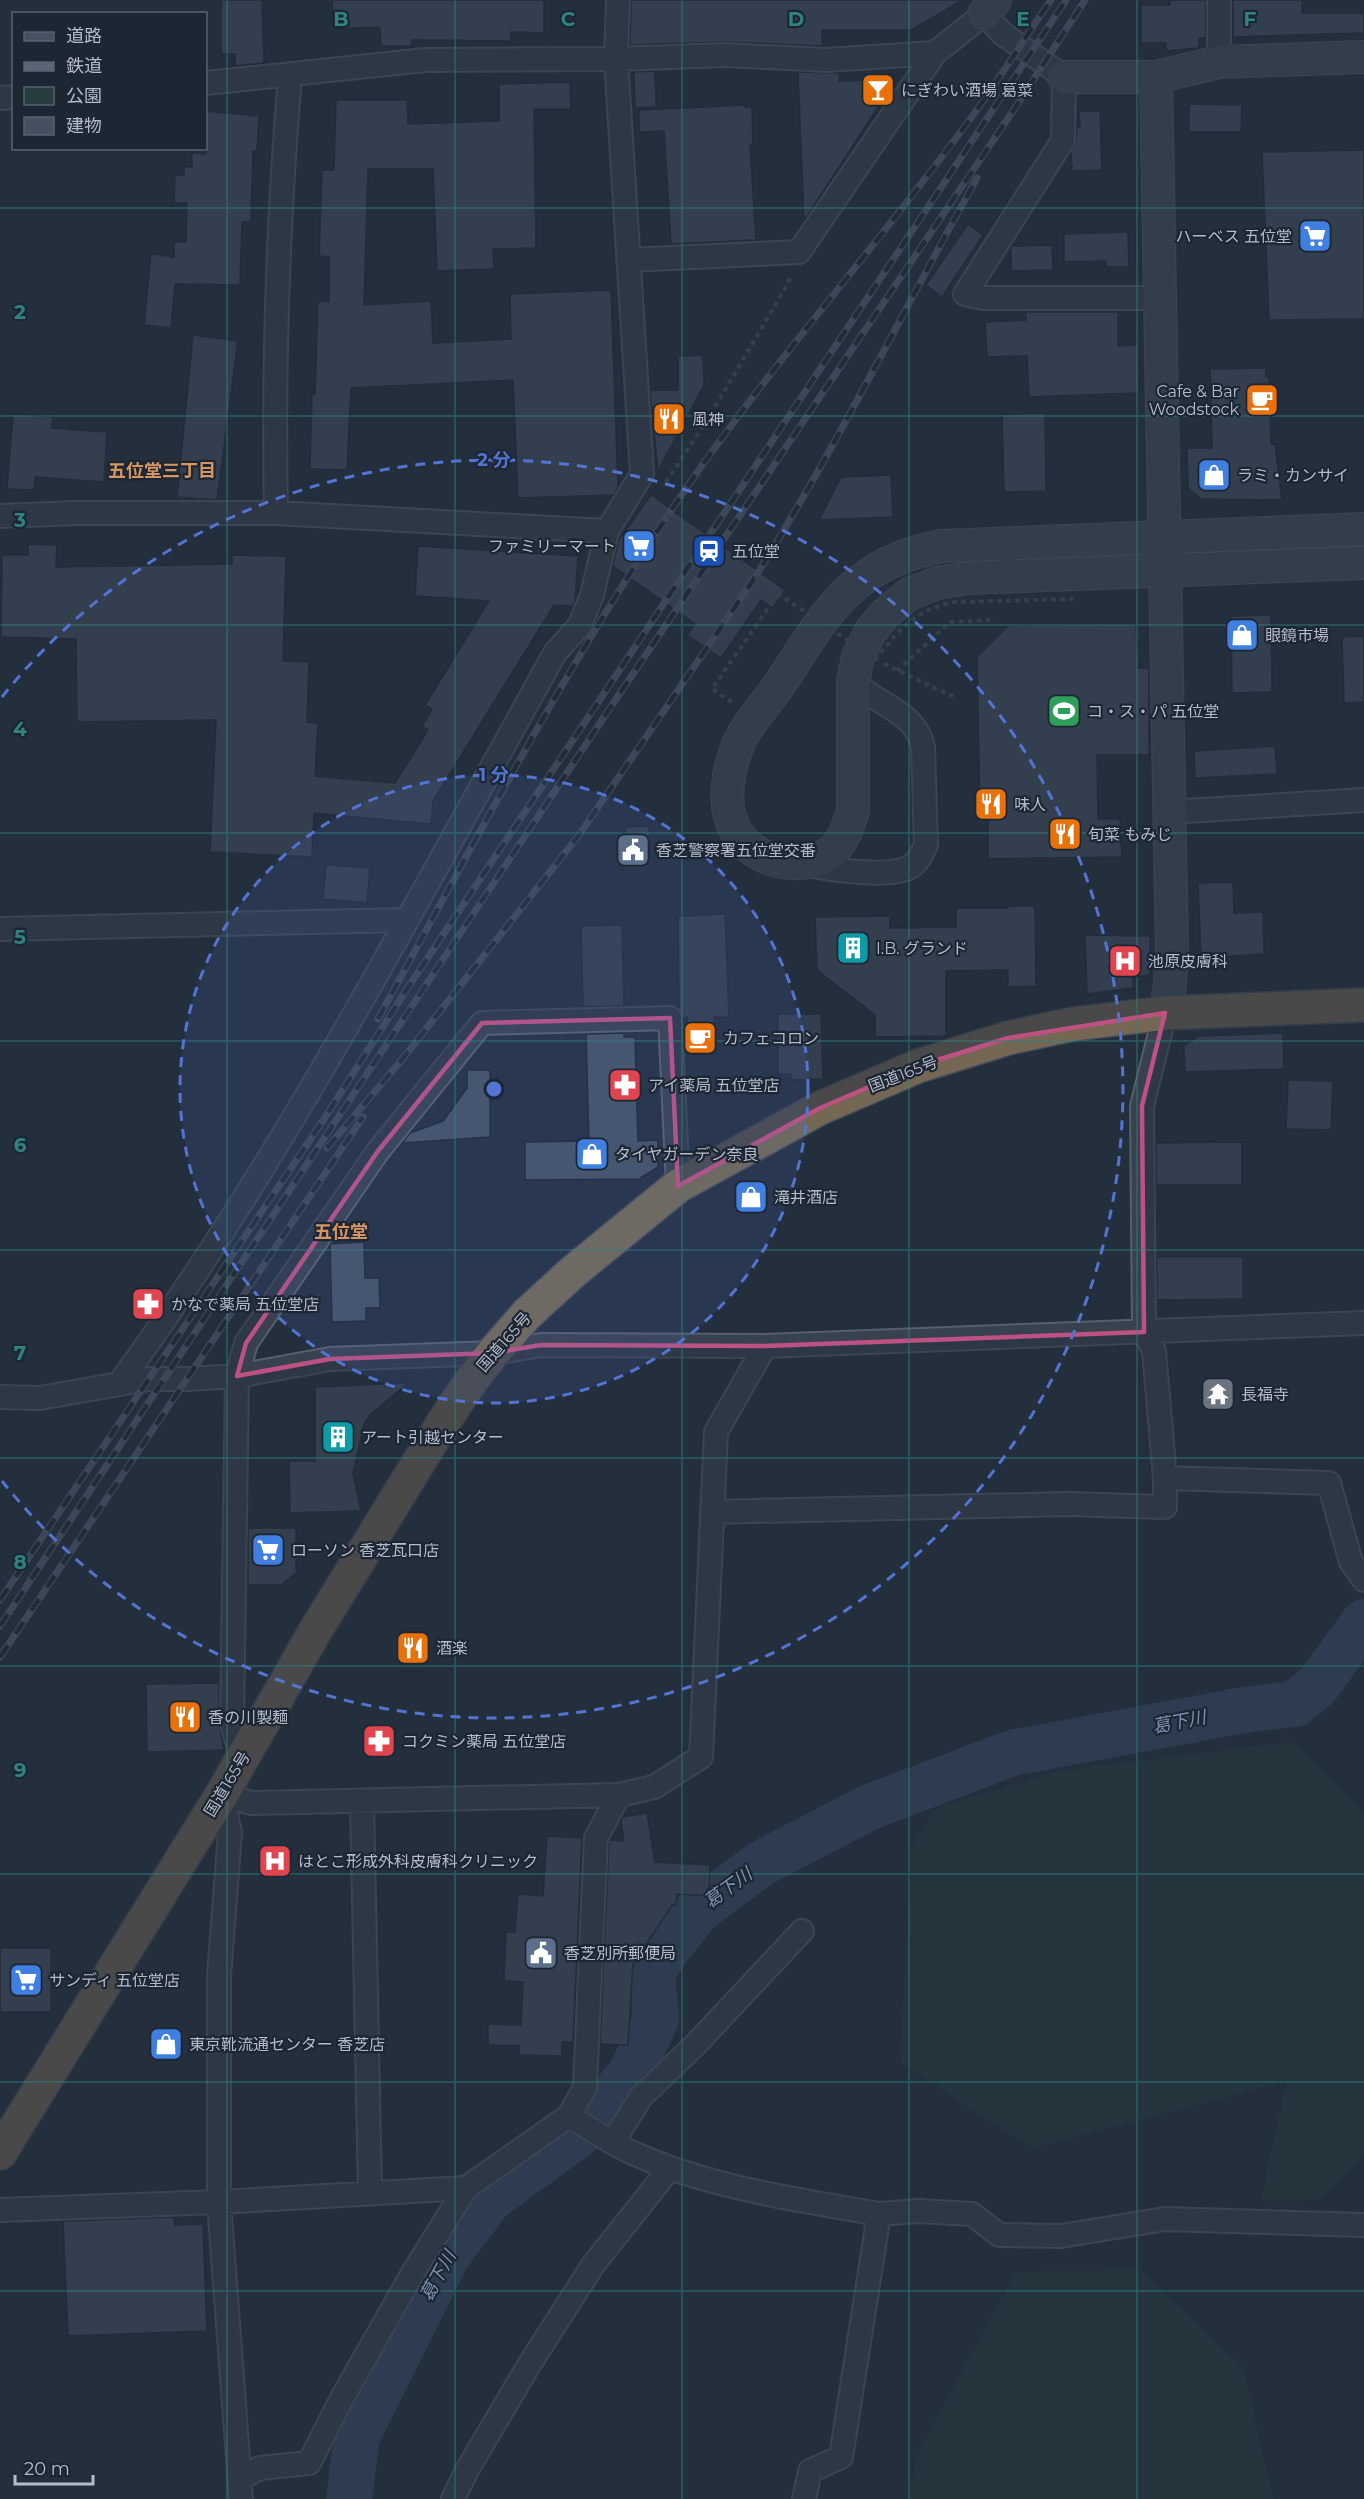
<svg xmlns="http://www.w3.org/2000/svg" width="1364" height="2499" font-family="Montserrat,'Noto Sans JP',sans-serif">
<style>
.green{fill:#263c3f}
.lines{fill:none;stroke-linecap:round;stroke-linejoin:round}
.river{stroke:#394c67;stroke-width:46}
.building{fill:#455162;stroke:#1f2835;stroke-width:1.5}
.street-casing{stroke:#565f6c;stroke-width:26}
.secondary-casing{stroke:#565f6c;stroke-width:34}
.highway-casing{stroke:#434c59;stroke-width:36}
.path{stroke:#44595c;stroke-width:4;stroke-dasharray:4.5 4.5;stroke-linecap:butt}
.street{stroke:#38414e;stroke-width:22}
.secondary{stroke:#465061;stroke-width:32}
.highway{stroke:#746855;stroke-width:33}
.rail-casing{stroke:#5a6575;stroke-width:7}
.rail{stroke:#1d2633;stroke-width:4.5;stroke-dasharray:14;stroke-linecap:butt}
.path-bridge{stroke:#44595c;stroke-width:4;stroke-dasharray:4.5 4.5;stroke-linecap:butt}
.marked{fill:none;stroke:#bd5182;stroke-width:4.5;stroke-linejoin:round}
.grid{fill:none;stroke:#308480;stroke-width:1.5;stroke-opacity:0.55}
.ring{fill:none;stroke:#5274d3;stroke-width:3;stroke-dasharray:10 8}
.labels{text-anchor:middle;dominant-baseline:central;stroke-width:4.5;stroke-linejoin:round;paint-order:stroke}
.poi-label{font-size:16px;fill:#b4bcc9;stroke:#1d2633;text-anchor:start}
.street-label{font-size:16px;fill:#b4bcc9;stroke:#1d2633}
.neighbourhood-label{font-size:18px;font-weight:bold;fill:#d59563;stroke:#1d2633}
.water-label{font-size:18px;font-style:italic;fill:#7c92b1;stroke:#1d2633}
.grid-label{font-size:20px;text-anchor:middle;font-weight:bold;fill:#308480;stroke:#1d2633;stroke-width:4.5;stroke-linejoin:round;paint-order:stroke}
.centre{fill:#5274d3;stroke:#1d2633;stroke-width:3}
.ring-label{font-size:18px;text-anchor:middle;font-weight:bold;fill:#5274d3;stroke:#1d2633;stroke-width:4.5;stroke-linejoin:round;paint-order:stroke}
</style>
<rect width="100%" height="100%" fill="#242f3e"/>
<path class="green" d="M1294,1742l70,72v341l-43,45 -60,1 26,-120 -255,67 -132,-86 12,-215 24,-39 127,-38z
M1142,2270l101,98 30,131h-365l12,-50 96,-177z"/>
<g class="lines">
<path class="river" d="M349,2499l8,-63 90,-180 43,-57 96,-70 45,-56 25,-54 -4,-45 14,-23 31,-40 65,-48 108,-56 142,-54 232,-43 51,-6 22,-18 47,-64"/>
</g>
<path class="building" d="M221,0h41l2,63 -29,3v-12h-14z
M332,0h212v33l-33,-1v9l-99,-1v6h-31l-1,-19 -47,2z
M631,0h332l-52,30h-89v16l-97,-4 -95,3z
M1170,0h36v38h-7v10l-33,3v-8h-25v-38h29z
M1233,0h69v13h62v20l-131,4z
M655,71l1,36 -21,1 -1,-36z
M798,72l41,1v8l38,-1 1,27 -74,114z
M570,82l1,27h-37l2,139 -43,1 1,20 -57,2 -4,-102h-65l-4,136 67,-4 2,42 78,-4 -1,-45 101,-4 7,197 -4,8 -96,3 -5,-118 -162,8 -4,82 -37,-1 2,-75h3l3,-93 11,1v-45l-10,-1 3,-86h12l2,-70h71l1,24 91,-3v-37z
M1189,104l53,1 -1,27h-52z
M745,105v2h7l1,38h-3l6,95 -85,4 -7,-113 -25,1v-22z
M206,111l53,5 -2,35h-4l-2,71h-9l-2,63 -65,-1 -4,44 -27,-3 7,-71 23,3v-15h12l1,-39h-13l1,-28h9v-8h8v-14l14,1z
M1079,111h21l2,59 -30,1 -1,-19 5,-11 1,-14h3z
M1364,150v169l-95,1 -7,-168z
M968,224l15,11 -41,62 -16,-12z
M1128,232l1,35h-23v-6l-42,1v-28z
M1052,245l1,25 -42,1v-25z
M1026,312h92v34l20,-1 1,48 -110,4 -2,-41 -40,1 -2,-35 41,-2z
M193,335l45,6 -21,159 -40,-3z
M703,355l1,30 -46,86 -8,-81h28v-34z
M1266,368v9h3l2,67h4l7,56 -81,-1 -13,-11 -1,-40h25l-2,-79z
M1045,413l1,78 -42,1 -2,-78z
M13,414l40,3 -1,11 55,4 -3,50 -69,-5 -1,13 -27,-1z
M891,475l2,42 -74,3 22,-43z
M651,495l134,95 -12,18 -12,-8 -40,58 -34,-23 8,-11 -82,-58 5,-25z
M28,544l29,1 -1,22 176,-3v-9l54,1 -3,105 26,1 -2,60 11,1 -3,53 80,7 33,-53 -6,-4 10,-17 -7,-4 64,-104 -74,-5 3,-50 160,10 -3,45 -2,5 -19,-1 -121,196 -2,23 -117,-11 -2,44 -102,-5 6,-132 -139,2 -1,-83 -75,-2 1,-82h26z
M1271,615l1,77 -40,1 -1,-77z
M1136,624l2,44h11v87h-52l1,64h22l2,38 -134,2v-45h-8l-3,-157 32,-32z
M1364,636v66l-20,1 -2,-66z
M1275,746l2,28 -82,4 -1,-27z
M649,826l1,32h-23l-1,-31z
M326,865l44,3 -3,35 -44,-4z
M1233,882l1,31 29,-1 1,42 -63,4 -3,-75z
M1008,906h27l1,80 -28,1v-17l-62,1v65l-71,1v-22l-58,-45 -2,-53 75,-1v12l66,-1v-19h52z
M725,914l4,103h-15l1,36 -28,1v-37l-4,1 -4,-9 -1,-93z
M622,925l2,81 -38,1 -3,-2 -2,-79z
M1085,935l65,1v39l-17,2v11l-46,6z
M778,1014h43l2,65 -32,1v-6h-13z
M624,1033v4h11l3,104 20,-1v27l-19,12 -114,1v-38l64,-1 -3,-107z
M1283,1033l1,36 -99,3 -1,-26 15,-10z
M467,1070h23v67l-88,6 8,-10 33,-12 24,-33z
M1288,1080l45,1 -2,49 -45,-1z
M1242,1142v43h-86v-42z
M364,1242l1,36h14l1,30h-14v13l-34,1 -2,-78z
M1157,1257h86v42l-86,1z
M408,1383l-37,31 -7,10 -11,50 8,37 -71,2 -1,-52h26v-74z
M248,1528h48v45l-15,12h-33z
M219,1683v41l5,26 -77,2 -1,-68z
M647,1813l8,49 55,3 -1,31 -32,-2 -1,11h-4l-39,59 -5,81 -28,-1 9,-202 1,-2 14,1 -3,-20 1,-4z
M547,1836l35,2 -9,204h-11v14l-43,-1v-9l-31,-1v-21l33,1 2,-43 -19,-1 2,-49h9l3,-38 25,2z
M0,1948h51v64h-51z
M174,2217l1,8 28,-1 4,107 -139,5 -5,-115z"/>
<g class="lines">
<defs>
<path id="street" d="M1219,0v62
M206,83l219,-23 191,-1 109,-4 101,5 109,-7 49,-39 19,20 61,43 -1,63 -98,154 18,4h176
M0,98l14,-1
M628,260l171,-8 136,-199
M276,513c-3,-146 2,-291 14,-438
M0,516l76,-3h200l331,18 35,-57 -26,-415 2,-59
M1169,812l195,-12
M803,864c24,5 85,15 107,3 8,-4 12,-14 16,-22l-3,-98c-7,-36 -47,-42 -70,-66
M0,929l406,-9
M1165,1013l-23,93 2,226 10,19 11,127 164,5 22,79 13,18
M119,1384c167,-230 298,-483 436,-731l25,-28 12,-30 15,-64
M0,1397l40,1 108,-19h39l50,-3 93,-17 163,-6 48,-8 224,1 599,-23
M712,1512l356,-8 97,3v-29
M242,1759l-10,-35 5,-348 9,-33 132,-192 104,-128 188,-5 8,168
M362,1802l8,391
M569,2116c21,12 41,27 64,37 78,35 162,46 246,61l-38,243 -31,14 -6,28
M613,2142l28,-45 56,-54 105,-112
M0,2210l219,-8 247,-14
M879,2214l39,-3 54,3 27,21 62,1 104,-17 199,6
M241,2478l19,-10 49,-5 33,-65 72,-127 52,-83 103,-72 16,-29 11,-249 23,-43
M241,2499l-22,-297v-226l11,-143 -8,-39 29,9 368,-8 35,-8 47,-30 15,-325 49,-86
M453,2499l14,-29 62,-105 64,-100 77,-97"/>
<path id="secondary" d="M984,14l11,-14
M1064,77h92l63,-15 145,-5
M1156,77l16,876 -2,31 -5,29
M1364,529l-422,17c-30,6 -57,15 -82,35 -34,25 -59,72 -83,107 -14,20 -35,41 -42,65 -7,20 -11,46 -4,67 12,39 67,57 101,31 11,-9 17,-27 21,-40v-130l5,-24 12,-25 16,-19 23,-19 28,-11 32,-5 395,-15"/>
<path id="highway" d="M0,2153l222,-359 92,-161 127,-207 30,-45 22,-28 34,-39 47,-43 104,-85 142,-78 98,-42 90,-28 65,-14 92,-11 199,-8"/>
</defs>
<use href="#street" class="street-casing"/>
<use href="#secondary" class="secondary-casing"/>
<use href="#highway" class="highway-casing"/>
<path class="path" d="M666,482l43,-65 78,-132 4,-9
M884,664l72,34
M897,671l53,-49 45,-2
M732,702l-20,-13 66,-95"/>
<use href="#street" class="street"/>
<use href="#secondary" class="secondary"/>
<use href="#highway" class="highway"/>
<defs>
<path id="rail" d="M378,1019c101,-185 201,-379 323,-552 84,-118 181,-228 267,-345 29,-39 55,-82 83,-122
M327,1148l73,-86 179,-227 173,-253c82,-130 150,-269 225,-404
M0,1600l324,-481 81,-127 661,-992
M0,1626l614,-924 403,-597 68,-105
M0,1657l363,-540"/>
</defs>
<use href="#rail" class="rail-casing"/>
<use href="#rail" class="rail"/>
<path class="path-bridge" d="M655,498l-4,6 127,90 98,65c24,-31 39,-49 79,-57l121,-3"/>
</g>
<path d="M0 0H1364V2499H0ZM1165,1013l-23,93 2,226 -379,14 -224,-1 -48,8 -163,6 -93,17 9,-33 132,-192 104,-128 188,-5 8,168 142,-78 98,-42 90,-28z" fill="#242f3e" fill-opacity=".55" fill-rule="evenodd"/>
<path class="marked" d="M1165,1013l-23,93 2,226 -379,14 -224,-1 -48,8 -163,6 -93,17 9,-33 132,-192 104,-128 188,-5 8,168 142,-78 98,-42 90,-28z"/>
<path class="grid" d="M227,0v2499M455,0v2499M682,0v2499M909,0v2499M1137,0v2499M0,208h1364M0,416h1364M0,625h1364M0,833h1364M0,1041h1364M0,1250h1364M0,1458h1364M0,1666h1364M0,1874h1364M0,2082h1364M0,2291h1364"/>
<circle cx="494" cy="1089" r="314" fill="#5274d3" fill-opacity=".12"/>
<g class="ring">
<circle cx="494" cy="1089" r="314"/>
<path d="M2 697A629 629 0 1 1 2 1481"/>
</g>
<defs>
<symbol id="bar-square" viewBox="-11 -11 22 22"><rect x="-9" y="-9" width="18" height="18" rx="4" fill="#e8710a" stroke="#1d2633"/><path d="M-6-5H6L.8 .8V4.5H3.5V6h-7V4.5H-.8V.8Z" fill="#fff"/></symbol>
<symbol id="supermarket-square" viewBox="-11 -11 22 22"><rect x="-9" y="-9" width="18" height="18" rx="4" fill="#3f7fe0" stroke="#1d2633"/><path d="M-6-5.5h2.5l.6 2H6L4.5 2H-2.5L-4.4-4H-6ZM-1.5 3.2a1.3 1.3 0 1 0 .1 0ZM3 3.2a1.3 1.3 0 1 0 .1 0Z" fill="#fff"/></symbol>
<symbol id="cafe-square" viewBox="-11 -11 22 22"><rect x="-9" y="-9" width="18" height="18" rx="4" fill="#e8710a" stroke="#1d2633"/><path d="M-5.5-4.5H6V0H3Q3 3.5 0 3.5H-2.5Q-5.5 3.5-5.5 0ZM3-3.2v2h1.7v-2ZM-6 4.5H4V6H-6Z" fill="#fff"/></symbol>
<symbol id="restaurant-square" viewBox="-11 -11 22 22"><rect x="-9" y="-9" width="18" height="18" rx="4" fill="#e8710a" stroke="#1d2633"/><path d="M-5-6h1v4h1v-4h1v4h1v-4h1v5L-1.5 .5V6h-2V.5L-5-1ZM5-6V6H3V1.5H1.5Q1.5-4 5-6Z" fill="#fff"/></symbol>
<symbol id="shop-square" viewBox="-11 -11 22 22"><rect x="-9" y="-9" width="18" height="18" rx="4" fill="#3f7fe0" stroke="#1d2633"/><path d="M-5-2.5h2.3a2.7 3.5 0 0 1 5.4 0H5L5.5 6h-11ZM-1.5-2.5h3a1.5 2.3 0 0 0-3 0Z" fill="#fff"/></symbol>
<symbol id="station-square" viewBox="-11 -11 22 22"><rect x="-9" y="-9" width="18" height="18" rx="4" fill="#1a4fb4" stroke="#1d2633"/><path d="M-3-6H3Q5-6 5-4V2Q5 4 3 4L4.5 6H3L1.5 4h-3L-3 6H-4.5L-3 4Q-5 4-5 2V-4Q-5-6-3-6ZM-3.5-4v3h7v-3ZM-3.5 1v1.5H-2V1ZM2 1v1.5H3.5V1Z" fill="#fff"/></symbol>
<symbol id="stadium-square" viewBox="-11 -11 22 22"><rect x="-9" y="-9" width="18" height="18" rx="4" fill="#2e9e5b" stroke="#1d2633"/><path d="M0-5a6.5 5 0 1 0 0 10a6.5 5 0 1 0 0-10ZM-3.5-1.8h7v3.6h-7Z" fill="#fff"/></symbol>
<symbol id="civic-square" viewBox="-11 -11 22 22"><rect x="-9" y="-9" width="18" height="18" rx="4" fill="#5c6f8a" stroke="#1d2633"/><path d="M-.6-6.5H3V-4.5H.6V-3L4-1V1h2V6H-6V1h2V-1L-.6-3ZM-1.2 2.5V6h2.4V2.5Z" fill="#fff"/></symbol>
<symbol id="building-square" viewBox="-11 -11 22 22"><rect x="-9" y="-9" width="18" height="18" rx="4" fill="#0f9aa8" stroke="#1d2633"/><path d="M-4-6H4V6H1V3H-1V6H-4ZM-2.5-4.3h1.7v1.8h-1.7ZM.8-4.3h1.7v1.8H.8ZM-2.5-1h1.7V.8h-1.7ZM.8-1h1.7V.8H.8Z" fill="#fff"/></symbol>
<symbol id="hospital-square" viewBox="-11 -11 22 22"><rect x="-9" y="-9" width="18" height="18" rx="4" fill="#e0444e" stroke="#1d2633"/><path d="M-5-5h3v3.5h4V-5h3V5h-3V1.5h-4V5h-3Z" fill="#fff"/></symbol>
<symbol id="pharmacy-square" viewBox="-11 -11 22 22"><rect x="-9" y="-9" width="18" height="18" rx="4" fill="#e0444e" stroke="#1d2633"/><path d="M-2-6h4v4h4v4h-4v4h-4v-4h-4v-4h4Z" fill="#fff"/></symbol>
<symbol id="temple-square" viewBox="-11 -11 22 22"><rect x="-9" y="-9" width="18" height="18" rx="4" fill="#6b7280" stroke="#1d2633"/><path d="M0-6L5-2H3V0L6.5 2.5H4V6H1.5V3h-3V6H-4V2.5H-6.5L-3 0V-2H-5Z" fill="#fff"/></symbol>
</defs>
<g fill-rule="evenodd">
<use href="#bar-square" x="859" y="71" width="38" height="38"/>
<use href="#supermarket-square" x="1296" y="217" width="38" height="38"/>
<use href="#cafe-square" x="1243" y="381" width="38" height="38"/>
<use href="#restaurant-square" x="650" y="400" width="38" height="38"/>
<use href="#shop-square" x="1195" y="456" width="38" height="38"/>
<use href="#supermarket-square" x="620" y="527" width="38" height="38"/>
<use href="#station-square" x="690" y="532" width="38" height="38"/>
<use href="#shop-square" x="1223" y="616" width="38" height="38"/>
<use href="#stadium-square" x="1045" y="692" width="38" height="38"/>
<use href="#restaurant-square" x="972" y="785" width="38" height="38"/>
<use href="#restaurant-square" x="1046" y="815" width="38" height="38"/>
<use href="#civic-square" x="614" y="831" width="38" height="38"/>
<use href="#building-square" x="834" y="929" width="38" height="38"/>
<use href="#hospital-square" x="1106" y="942" width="38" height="38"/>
<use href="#cafe-square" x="681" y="1019" width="38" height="38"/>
<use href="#pharmacy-square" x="606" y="1066" width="38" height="38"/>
<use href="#shop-square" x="573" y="1135" width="38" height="38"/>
<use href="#shop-square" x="732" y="1178" width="38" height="38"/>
<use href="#pharmacy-square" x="129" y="1285" width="38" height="38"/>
<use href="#temple-square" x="1199" y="1375" width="38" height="38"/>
<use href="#building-square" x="319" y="1418" width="38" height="38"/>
<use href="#supermarket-square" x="249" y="1531" width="38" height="38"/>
<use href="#restaurant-square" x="394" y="1629" width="38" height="38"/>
<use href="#restaurant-square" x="166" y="1698" width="38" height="38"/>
<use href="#pharmacy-square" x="360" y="1722" width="38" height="38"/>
<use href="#hospital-square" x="256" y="1842" width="38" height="38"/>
<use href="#civic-square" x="522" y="1934" width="38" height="38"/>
<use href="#supermarket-square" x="7" y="1961" width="38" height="38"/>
<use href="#shop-square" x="147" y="2025" width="38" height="38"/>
</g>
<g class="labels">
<g class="poi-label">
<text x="901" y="90">にぎわい酒場 葛菜</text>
<text x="1292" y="236" text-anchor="end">ハーベス 五位堂</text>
<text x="1239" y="391" text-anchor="end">Cafe &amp; Bar<tspan x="1239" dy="18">Woodstock</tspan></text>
<text x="692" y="419">風神</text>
<text x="1237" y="475">ラミ・カンサイ</text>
<text x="616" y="546" text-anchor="end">ファミリーマート</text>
<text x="732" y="551">五位堂</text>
<text x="1265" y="635">眼鏡市場</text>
<text x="1087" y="711">コ・ス・パ 五位堂</text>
<text x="1014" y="804">味人</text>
<text x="1088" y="834">旬菜 もみじ</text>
<text x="656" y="850">香芝警察署五位堂交番</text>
<text x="876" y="948">I.B. グランド</text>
<text x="1148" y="961">池原皮膚科</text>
<text x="723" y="1038">カフェコロン</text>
<text x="648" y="1085">アイ薬局 五位堂店</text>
<text x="615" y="1154">タイヤガーデン奈良</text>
<text x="774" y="1197">滝井酒店</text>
<text x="171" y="1304">かなで薬局 五位堂店</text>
<text x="1241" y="1394">長福寺</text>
<text x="361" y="1437">アート引越センター</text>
<text x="291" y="1550">ローソン 香芝瓦口店</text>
<text x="436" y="1648">酒楽</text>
<text x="208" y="1717">香の川製麺</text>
<text x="402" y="1741">コクミン薬局 五位堂店</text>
<text x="298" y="1861">はとこ形成外科皮膚科クリニック</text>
<text x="564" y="1953">香芝別所郵便局</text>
<text x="49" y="1980">サンディ 五位堂店</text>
<text x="189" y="2044">東京靴流通センター 香芝店</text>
</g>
<g class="street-label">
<text transform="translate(903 1074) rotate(-21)">国道165号</text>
<text transform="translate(504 1342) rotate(-49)">国道165号</text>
<text transform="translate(227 1784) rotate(-59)">国道165号</text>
</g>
<g class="neighbourhood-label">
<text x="162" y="471">五位堂三丁目</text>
<text x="341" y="1232">五位堂</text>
</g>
<g class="water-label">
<text transform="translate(1179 1722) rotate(-11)">葛下川</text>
<text transform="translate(728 1888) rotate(-36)">葛下川</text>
<text transform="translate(438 2276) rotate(-61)">葛下川</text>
</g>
</g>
<g class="grid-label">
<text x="341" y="26">B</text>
<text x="568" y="26">C</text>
<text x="796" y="26">D</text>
<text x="1023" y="26">E</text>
<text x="1250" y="26">F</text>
<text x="20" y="319">2</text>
<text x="20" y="527">3</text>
<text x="20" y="736">4</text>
<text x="20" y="944">5</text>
<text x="20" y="1152">6</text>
<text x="20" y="1360">7</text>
<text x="20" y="1569">8</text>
<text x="20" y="1777">9</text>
</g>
<circle cx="494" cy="1089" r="9" class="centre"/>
<g class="ring-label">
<text x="494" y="466">2 分</text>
<text x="494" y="781">1 分</text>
</g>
<rect x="12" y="12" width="195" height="138" fill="#1d2633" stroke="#59626f" stroke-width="1.5"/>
<rect x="24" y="32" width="30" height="9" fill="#465061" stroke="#59626f" stroke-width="1.5"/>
<text x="66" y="42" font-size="18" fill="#b4bcc9">道路</text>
<rect x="24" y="62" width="30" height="9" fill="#5a6575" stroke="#59626f" stroke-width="1.5"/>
<text x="66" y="72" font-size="18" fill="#b4bcc9">鉄道</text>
<rect x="24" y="87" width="30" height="18" fill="#263c3f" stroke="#59626f" stroke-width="1.5"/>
<text x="66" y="102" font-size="18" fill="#b4bcc9">公園</text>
<rect x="24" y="117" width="30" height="18" fill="#455162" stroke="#59626f" stroke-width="1.5"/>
<text x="66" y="132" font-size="18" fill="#b4bcc9">建物</text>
<path d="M15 2475v9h78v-9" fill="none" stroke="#b4bcc9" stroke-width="3"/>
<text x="24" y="2475" font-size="18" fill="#b4bcc9" stroke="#1d2633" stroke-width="4.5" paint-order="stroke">20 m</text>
</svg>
